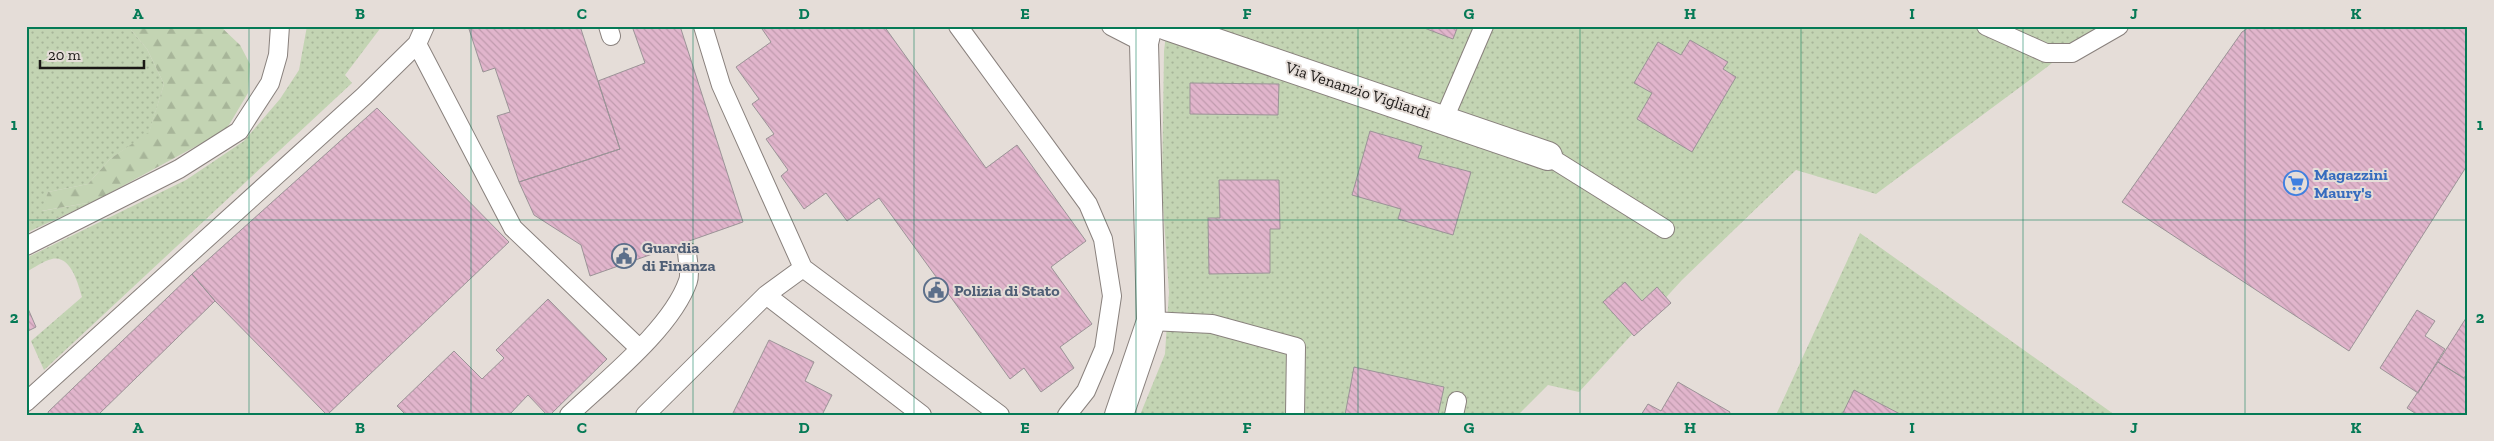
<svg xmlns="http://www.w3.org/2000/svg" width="2494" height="441" font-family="'Zilla Slab',serif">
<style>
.green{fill:url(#green-dots)}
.forest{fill:url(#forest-firs)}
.building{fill:url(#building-back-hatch);stroke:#9b9397}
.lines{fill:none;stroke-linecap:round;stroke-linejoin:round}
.lane-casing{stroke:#89817d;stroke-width:20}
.street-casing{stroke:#89817d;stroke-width:30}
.lane{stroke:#fff;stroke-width:18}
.street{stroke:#fff;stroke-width:28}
.grid{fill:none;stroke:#057a56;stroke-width:1;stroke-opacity:0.55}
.labels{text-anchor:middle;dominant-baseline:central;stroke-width:4;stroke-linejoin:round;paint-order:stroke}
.street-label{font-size:16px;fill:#1b1816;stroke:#e5ddd8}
.shop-label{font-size:16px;font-weight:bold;fill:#366cbe;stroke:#e5ddd8;text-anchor:start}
.service-label{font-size:16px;font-weight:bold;fill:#4e5e75;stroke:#e5ddd8;text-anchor:start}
.neatline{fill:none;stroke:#057a56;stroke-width:2}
.grid-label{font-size:16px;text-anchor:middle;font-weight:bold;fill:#057a56}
</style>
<defs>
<pattern id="green-dots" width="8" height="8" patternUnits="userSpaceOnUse" patternTransform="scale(1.25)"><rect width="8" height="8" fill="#c3d4b3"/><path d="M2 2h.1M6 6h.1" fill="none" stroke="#a7b599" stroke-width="1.8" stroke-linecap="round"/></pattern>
<pattern id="forest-firs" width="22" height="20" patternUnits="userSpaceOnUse" patternTransform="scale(1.25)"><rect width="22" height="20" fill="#c3d4b3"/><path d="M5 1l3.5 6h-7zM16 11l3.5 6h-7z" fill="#a7b599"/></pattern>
<pattern id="building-back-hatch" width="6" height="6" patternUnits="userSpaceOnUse" patternTransform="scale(1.25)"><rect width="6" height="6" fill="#e1b5cc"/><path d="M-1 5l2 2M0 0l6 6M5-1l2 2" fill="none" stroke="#c09bae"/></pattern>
</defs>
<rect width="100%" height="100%" fill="#e5ddd8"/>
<path class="green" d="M26,26h102l19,23 17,35 -15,49 -39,26 -22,25 -40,8 -6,19 51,-9 -67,31z
M307,26h75l-37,49 7,8 -308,287 -13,-29 51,-44c-4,-13 -11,-42 -30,-38 -9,2 -18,9 -26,13v-14l160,-78 58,-39 36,-42 19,-29z
M1167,26h930l-50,41 -171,127 -80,-24 -114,110 -103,112 -31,-7 -30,30h-378l25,-61 4,-62 -7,-101 2,-140z
M1860,233l255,182h-339z"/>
<path class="forest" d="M128,26h92l20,19 10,19 -2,29 -22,37 -133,72 -52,9 7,-19 40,-8 22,-25 39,-27 15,-48 -17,-35z"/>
<path class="building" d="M468,26h112l40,123 -101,33 -22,-66 13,-4 -15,-44 -12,4z
M632,26h48l63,196 -153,54 -9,-31 -47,-30 -15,-33 101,-33 -22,-68 47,-18z
M760,26h124l102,142 31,-23 69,96 -35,26 41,57 -32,23 14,21 -33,24 -17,-24 -14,11 -131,-181 -32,23 -21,-28 -22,16 -23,-33 7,-6 -22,-31 8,-5 -22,-30 7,-5 -23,-32 35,-25z
M1419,26h39l-5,13z
M2251,26h217v138l-119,187 -227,-149 120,-170z
M1690,40l38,22 -5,7 13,8 -44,75 -55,-33 15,-26 -18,-10 24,-41 23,13z
M1190,83l89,1 -1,31 -88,-1z
M377,108l132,134 -182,173 -112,-114 -23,-27z
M1370,131l52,15 -4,12 53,14 -18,63 -55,-16 3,-10 -49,-14z
M1219,180h60l1,49h-10v44l-61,1 -1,-56h12z
M192,274l23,27 -117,114h-49l-1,-3z
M1625,282l17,19 15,-14 14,16 -37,33 -31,-34z
M548,299l59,60 -57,56h-3l-19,-20 -19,20h-103l-9,-9 57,-55 28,28 22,-21 -8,-8z
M26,304l10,23 -10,5z
M2417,310l18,11 -10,15 20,13 -27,44 -38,-25z
M2468,315v57l-4,6 -26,-16z
M769,340l45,22 -9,19 27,14 -10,20h-90z
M2438,362l30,19v34h-50l-11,-7z
M1354,367l90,20 -6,28h-93z
M1678,382l52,30 -1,3h-88l7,-11 13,7z
M1854,390l48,25h-60z"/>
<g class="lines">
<defs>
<path id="lane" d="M608,26l3,10
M703,26l18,59 82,183 197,147
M958,26l130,178 15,35 9,57 -8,53 -18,42 -19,24
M1111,26l33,17
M1986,26l60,27h26l47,-27
M417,44l8,-18
M1444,119l40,-93
M1548,156l117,73
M26,246l153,-77 60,-38 31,-48 8,-28 2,-29
M766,295l37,-27
M1151,321l61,3 84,23 -1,68
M26,402l338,-306 53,-52 96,184 126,120
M569,415c37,-35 103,-87 119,-134 3,-8 -1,-22 -1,-30
M645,415l121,-120 156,120
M1454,415l3,-14"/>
<path id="street" d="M1167,26l381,130
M1119,415l32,-94 -7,-278 4,-17"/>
</defs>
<use href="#lane" class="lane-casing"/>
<use href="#street" class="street-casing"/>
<use href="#lane" class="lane"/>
<use href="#street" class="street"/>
</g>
<path class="grid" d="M249,26v389M471,26v389M693,26v389M914,26v389M1136,26v389M1358,26v389M1580,26v389M1801,26v389M2023,26v389M2245,26v389M26,220h2442"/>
<defs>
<symbol id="supermarket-ring" viewBox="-11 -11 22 22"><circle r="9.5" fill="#e5ddd8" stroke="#3f7fe0" stroke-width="1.5"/><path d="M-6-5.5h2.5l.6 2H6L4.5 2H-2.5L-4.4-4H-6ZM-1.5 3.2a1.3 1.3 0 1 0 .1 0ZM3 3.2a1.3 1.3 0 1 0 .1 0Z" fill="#3f7fe0"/></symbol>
<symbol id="civic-ring" viewBox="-11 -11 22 22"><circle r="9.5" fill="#e5ddd8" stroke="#5c6f8a" stroke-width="1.5"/><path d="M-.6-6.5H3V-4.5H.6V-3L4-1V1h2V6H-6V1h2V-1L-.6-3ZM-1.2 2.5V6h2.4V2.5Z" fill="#5c6f8a"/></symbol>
</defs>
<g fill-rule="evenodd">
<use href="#supermarket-ring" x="2282" y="169" width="28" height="28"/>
<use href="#civic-ring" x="610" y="242" width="28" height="28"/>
<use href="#civic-ring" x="922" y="276" width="28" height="28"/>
</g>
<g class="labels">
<g class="street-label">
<text transform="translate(1358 90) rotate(18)">Via Venanzio Vigliardi</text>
</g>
<g class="shop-label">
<text x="2314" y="174">Magazzini<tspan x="2314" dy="18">Maury's</tspan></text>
</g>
<g class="service-label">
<text x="642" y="247">Guardia<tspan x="642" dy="18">di Finanza</tspan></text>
<text x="954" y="290">Polizia di Stato</text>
</g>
</g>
<rect width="2494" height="441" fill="none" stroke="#e5ddd8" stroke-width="55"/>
<path d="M40 60v8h104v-8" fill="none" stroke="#1b1816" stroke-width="2.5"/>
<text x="48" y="60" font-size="15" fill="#1b1816" stroke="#e5ddd8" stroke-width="4" paint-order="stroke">20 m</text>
<rect x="28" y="28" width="2438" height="386" class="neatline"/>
<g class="grid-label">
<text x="138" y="19">A</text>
<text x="360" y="19">B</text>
<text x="582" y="19">C</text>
<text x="804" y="19">D</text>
<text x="1025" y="19">E</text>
<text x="1247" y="19">F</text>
<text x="1469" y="19">G</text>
<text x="1690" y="19">H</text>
<text x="1912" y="19">I</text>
<text x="2134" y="19">J</text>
<text x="2356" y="19">K</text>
<text x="14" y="130">1</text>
<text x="2480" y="130">1</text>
<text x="14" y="323">2</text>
<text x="2480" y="323">2</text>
<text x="138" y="433">A</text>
<text x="360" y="433">B</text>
<text x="582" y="433">C</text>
<text x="804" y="433">D</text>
<text x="1025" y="433">E</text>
<text x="1247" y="433">F</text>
<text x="1469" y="433">G</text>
<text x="1690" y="433">H</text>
<text x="1912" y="433">I</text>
<text x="2134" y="433">J</text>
<text x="2356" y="433">K</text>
</g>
</svg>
